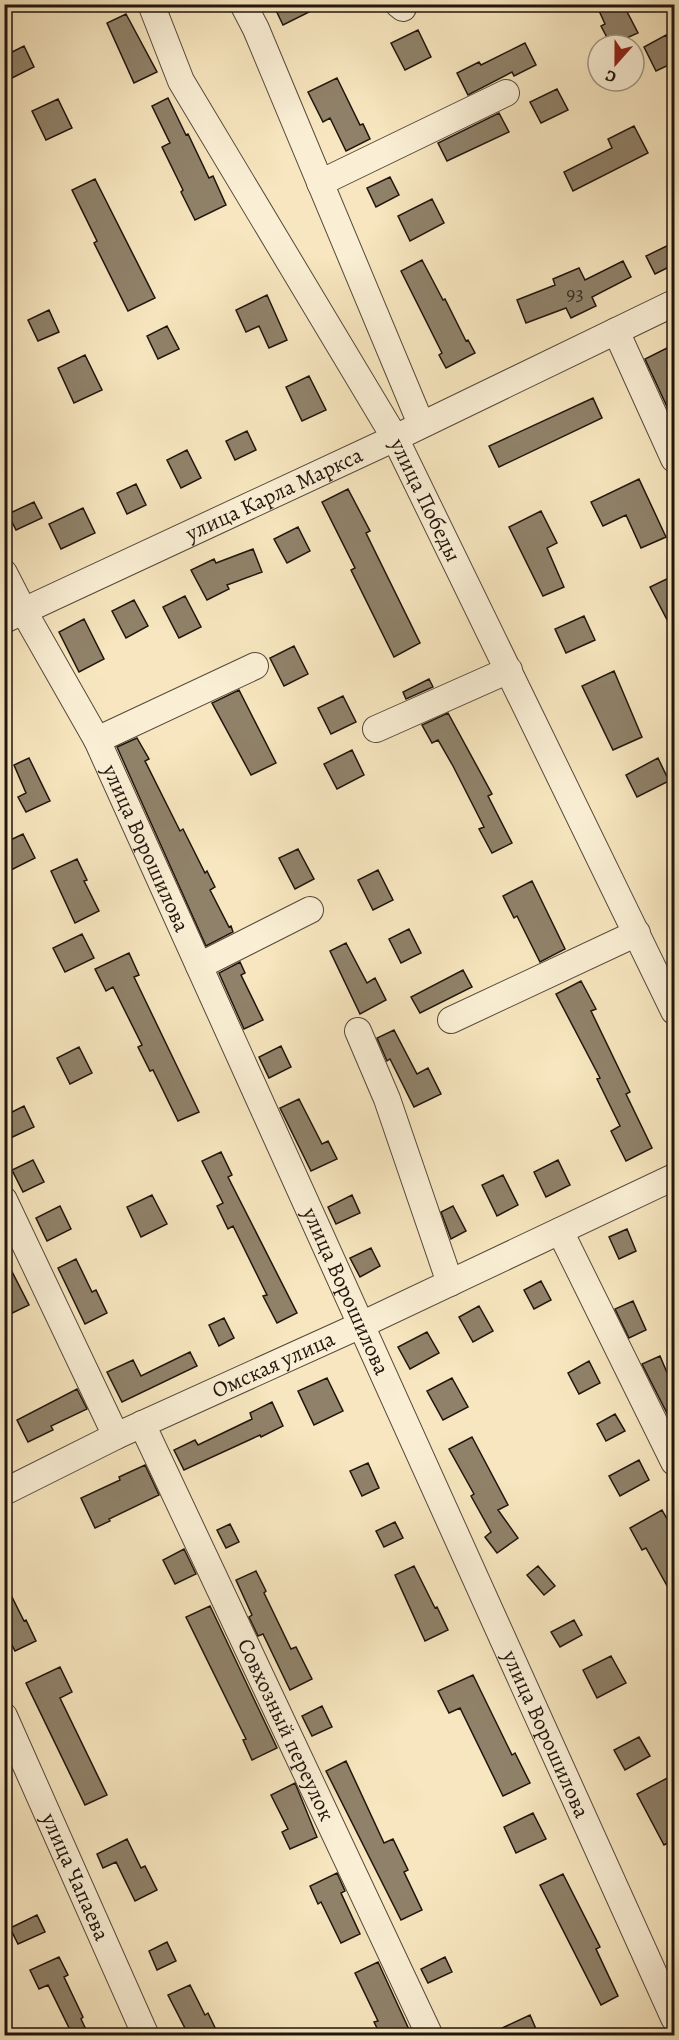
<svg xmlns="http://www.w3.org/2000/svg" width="679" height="2040" font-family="Alegreya,serif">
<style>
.building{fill:#90826a;stroke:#20150d;stroke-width:1.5}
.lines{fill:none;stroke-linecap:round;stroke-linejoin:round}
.minor-casing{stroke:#56493a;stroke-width:28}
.minor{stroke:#faefd5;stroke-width:26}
.labels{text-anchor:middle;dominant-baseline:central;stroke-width:5;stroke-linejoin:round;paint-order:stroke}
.number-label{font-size:20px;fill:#3c3024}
.street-label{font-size:22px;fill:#20150d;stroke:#faefd5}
</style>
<rect width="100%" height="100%" fill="#f7e6bf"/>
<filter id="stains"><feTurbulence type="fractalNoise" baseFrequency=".00333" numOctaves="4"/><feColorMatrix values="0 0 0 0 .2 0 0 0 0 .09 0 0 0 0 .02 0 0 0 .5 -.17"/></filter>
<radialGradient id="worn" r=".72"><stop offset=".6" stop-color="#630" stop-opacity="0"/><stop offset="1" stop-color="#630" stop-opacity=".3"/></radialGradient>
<path class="building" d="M273,4h52l-42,21z
M596,4h27l15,29 -27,12 -10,-19 4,-2z
M126,14l31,58 -23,11 -27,-60z
M418,30l13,27 -26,13 -14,-27z
M666,35l9,17v10l-19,9 -12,-24z
M525,43l11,22 -22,11 -2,-4 -44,23 -11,-22 22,-11 2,3z
M24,46l10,21 -30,15v-26z
M337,78l23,47 3,-1 7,15 -24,12 -16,-33 -7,4 -15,-30z
M557,89l11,21 -27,13 -11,-21z
M168,98l18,37 2,-1 21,44 4,-2 13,29 -31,15 -14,-28 2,-2 -21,-43 8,-4 -18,-37z
M58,99l14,29 -26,12 -14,-29z
M499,113l10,19 -62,29 -9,-18z
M634,126l14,27 -75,38 -9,-19 48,-24 -4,-9z
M390,177l9,18 -23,12 -9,-19z
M95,179l60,119 -27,13 -34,-68 3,-2 -25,-51z
M432,199l12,24 -34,18 -12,-25z
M675,242v22l-20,10 -9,-18z
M422,260l21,40 2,-1 21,42 2,-1 7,13 -29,15 -7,-13 3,-2 -41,-82z
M623,261l8,16 -39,20 4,9 -25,12 -5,-10 -40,15 -9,-23 38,-15 -2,-6 26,-11 6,12z
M267,295l20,45 -18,8 -10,-22 -13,6 -10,-22z
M49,310l10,22 -21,9 -10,-21z
M167,326l12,23 -21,10 -11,-23z
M675,344v80l-30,-65z
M85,355l17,35 -28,13 -16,-35z
M309,376l17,34 -24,11 -16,-34z
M593,398l9,20 -103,49 -10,-21z
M247,431l9,19 -21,10 -9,-19z
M187,450l14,28 -20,10 -14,-28z
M639,479l27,58 -25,11 -15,-33 -23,11 -12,-24z
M136,484l10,21 -19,9 -10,-21z
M348,489l22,42 -4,2 54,110 -26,14 -43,-87 4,-2 -33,-66z
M34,502l8,16 -26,12 -8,-16z
M83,508l12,25 -34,16 -12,-25z
M541,511l16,32 -10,5 17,39 -21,9 -34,-69z
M298,527l12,24 -23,12 -13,-24z
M253,549l9,23 -35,13 2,4 -22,11 -16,-30 23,-11 2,4z
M675,575v60l-25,-48z
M185,596l16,31 -22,11 -16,-31z
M134,600l14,26 -22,12 -14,-27z
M584,616l11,24 -29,13 -11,-24z
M84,619l20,40 -25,13 -20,-40z
M294,646l14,28 -24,12 -14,-28z
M614,671l28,66 -29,13 -31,-64z
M429,679l4,8 -27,12 -3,-7z
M239,690l37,73 -25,12 -39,-72z
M343,696l13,26 -25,12 -13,-26z
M448,713l44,81 -4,2 24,47 -20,10 -13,-24 5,-2 -31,-61 -15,-26 -6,3 -10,-18z
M137,738l12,21 -4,2 35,70 3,-2 22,44 2,-2 8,16 -5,3 19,37 2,-1 2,6 -27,14 -89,-199z
M352,750l12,25 -27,14 -13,-25z
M29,758l21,43 -24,11 -8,-15 8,-4 -12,-28z
M658,758l11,23 -32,16 -11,-22z
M23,834l12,24 -24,12 -7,-13v-14z
M298,849l16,30 -19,10 -16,-31z
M77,859l10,21 -3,1 15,30 -24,12 -24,-52z
M378,870l15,30 -20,10 -15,-30z
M532,881l33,68 -25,13 -23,-46 -3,2 -11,-22z
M409,929l12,24 -20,10 -12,-24z
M82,934l12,24 -29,14 -12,-24z
M346,943l21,40 8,-5 11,22 -26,14 -30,-63z
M129,953l10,22 -5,2 65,135 -21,9 -25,-51 -3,1 -12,-24 4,-2 -29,-58 -7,4 -11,-22z
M240,962l5,11 -4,2 22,45 -19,9 -25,-56z
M463,970l9,17 -52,26 -9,-16z
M581,981l15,28 -5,2 39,81 -4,2 26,54 -26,13 -15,-30 9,-5 -23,-47 3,-1 -44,-84z
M394,1030l23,44 11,-6 13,26 -27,13 -24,-48 -3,2 -10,-23z
M281,1046l10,21 -22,11 -10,-21z
M79,1047l13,26 -22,11 -13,-26z
M299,1099l23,45 6,-3 9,18 -26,12 -31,-63z
M24,1106l10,21 -30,14v-25z
M221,1152l11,23 -4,2 69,136 -20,10 -14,-27 4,-1 -34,-69 -5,3 -11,-23 6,-3 -21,-42z
M33,1160l11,22 -21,10 -11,-22z
M558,1160l12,25 -24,12 -12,-25z
M503,1175l15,30 -21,11 -15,-31z
M152,1195l15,29 -26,13 -14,-30z
M352,1195l8,18 -24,11 -8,-17z
M60,1206l11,23 -24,12 -11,-23z
M453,1206l13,25 -15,8 -10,-27z
M627,1229l9,22 -17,8 -10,-22z
M371,1248l9,18 -20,11 -10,-19z
M4,1256l25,49 -25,12z
M76,1259l16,33 4,-2 11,23 -22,11 -27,-56z
M541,1281l10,19 -17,9 -10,-19z
M633,1301l13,29 -17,8 -14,-29z
M479,1306l14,25 -20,11 -14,-25z
M224,1318l10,20 -15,8 -10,-21z
M427,1332l12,21 -29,16 -12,-22z
M190,1352l7,14 -75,36 -15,-30 26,-12 8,16z
M660,1356l11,26 -3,1 7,14v32l-33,-65z
M589,1361l11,22 -21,11 -11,-21z
M327,1378l16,33 -29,14 -16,-34z
M452,1378l16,29 -25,13 -16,-29z
M77,1389l10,20 -36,17 2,4 -25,12 -11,-22z
M272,1402l11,24 -22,11 -1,-2 -76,35 -10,-20 21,-10 3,5 54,-26 -2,-6z
M615,1414l10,17 -19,10 -9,-17z
M472,1437l36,68 -10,5 20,28 -21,15 -12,-16 6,-5 -20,-36 3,-2 -25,-45z
M639,1460l10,20 -29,16 -11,-20z
M368,1463l11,25 -17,8 -12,-25z
M145,1465l14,30 -50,24 1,2 -15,7 -14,-30 39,-18 -1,-3z
M662,1510l13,23v67l-29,-52 -4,2 -12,-22z
M395,1522l8,16 -19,9 -8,-16z
M230,1524l9,18 -13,6 -9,-18z
M184,1549l12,25 -21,10 -12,-24z
M414,1566l21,42 2,-1 11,23 -23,11 -30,-66z
M538,1566l17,20 -11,9 -17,-20z
M256,1571l10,20 -2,2 27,56 5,-2 16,32 -22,11 -27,-56 -5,2 -9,-19 3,-2 -16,-35z
M4,1581l20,40 2,-1 10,21 -21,10 -11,-21z
M210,1606l67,142 -25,12 -9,-20 3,-1 -60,-122z
M574,1620l8,15 -22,12 -9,-15z
M611,1656l15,27 -29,15 -14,-28z
M60,1667l12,25 -12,6 47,97 -22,10 -59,-122z
M473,1675l39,80 3,-2 15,30 -27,13 -43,-88 -11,5 -11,-22z
M322,1706l10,21 -20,9 -10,-20z
M639,1737l11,19 -25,14 -11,-20z
M346,1761l38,82 9,-4 15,31 -4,2 18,38 -21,10 -75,-149z
M675,1774v65l-11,6 -27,-51z
M295,1783l22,54 -27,12 -8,-17 6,-3 -17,-34z
M533,1813l13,26 -30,14 -12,-26z
M127,1839l14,29 4,-2 12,24 -22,11 -19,-39 -13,6 -6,-14z
M337,1873l8,18 -4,2 19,41 -19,9 -20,-41 -3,2 -8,-18z
M563,1874l37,73 -4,2 22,47 -17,9 -61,-120z
M37,1915l8,17 -27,12 -8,-16z
M167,1942l9,19 -19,9 -8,-19z
M59,1957l9,18 -4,2 19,40 -2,2 8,17h-16l-25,-51 -9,4 -9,-19z
M445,1957l7,15 -24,11 -7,-14z
M378,1962l11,24 23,50h-31l-7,-14 4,-1 -23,-48z
M190,1985l15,30 3,-2 11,23h-30l-21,-41z
M530,2015l9,21h-54z"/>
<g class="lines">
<defs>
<g id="minor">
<path id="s1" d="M151,4l30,77 214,357 279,573"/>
<path d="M243,4l13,25 165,395"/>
<path d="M398,4l5,4"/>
<path d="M320,183l186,-90"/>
<path d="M616,331l58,128"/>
<path id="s2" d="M4,573l19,37 74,130 577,1278"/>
<path id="s3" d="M4,620l391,-182 279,-135"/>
<path d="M376,729l133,-59"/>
<path d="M97,740l158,-74"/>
<path d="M199,966l111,-56"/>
<path d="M451,1020l186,-87"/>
<path d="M358,1031l29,68 63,184"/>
<path d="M4,1200l112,236"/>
<path d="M560,1231l114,231"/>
<path id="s4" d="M142,1424l288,612"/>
<path id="s5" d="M4,1492l112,-56 245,-111 313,-148"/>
<path id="s6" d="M4,1716l142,320"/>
</g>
</defs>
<use href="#minor" class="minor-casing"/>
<use href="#minor" class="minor"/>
</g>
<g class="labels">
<g class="number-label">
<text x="575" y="293">93</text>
</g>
<g class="street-label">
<text stroke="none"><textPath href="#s3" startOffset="298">улица Карла Маркса</textPath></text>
<text stroke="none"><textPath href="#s1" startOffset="568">улица Победы</textPath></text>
<text stroke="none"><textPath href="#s2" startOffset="310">улица Ворошилова</textPath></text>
<text stroke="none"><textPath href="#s2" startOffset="796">улица Ворошилова</textPath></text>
<text stroke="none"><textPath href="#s5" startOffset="298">Омская улица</textPath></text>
<text stroke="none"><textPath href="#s4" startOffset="338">Совхозный переулок</textPath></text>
<text stroke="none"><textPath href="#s2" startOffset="1282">улица Ворошилова</textPath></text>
<text stroke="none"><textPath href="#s6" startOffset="176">улица Чапаева</textPath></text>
</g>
</g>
<rect width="679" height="2040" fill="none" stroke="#f7e6bf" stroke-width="24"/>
<rect x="6" y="6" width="667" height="2028" fill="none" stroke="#20150d" stroke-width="3"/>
<rect x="12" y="12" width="655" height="2016" fill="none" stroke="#20150d" stroke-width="1.5"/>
<g transform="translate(616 63) rotate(201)"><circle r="28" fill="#faefd5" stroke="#a39885" stroke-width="1.5"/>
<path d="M0-4.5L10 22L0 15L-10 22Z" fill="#8f2418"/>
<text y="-9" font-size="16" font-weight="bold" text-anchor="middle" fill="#20150d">С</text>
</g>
<rect width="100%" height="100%" filter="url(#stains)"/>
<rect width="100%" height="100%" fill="url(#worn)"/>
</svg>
